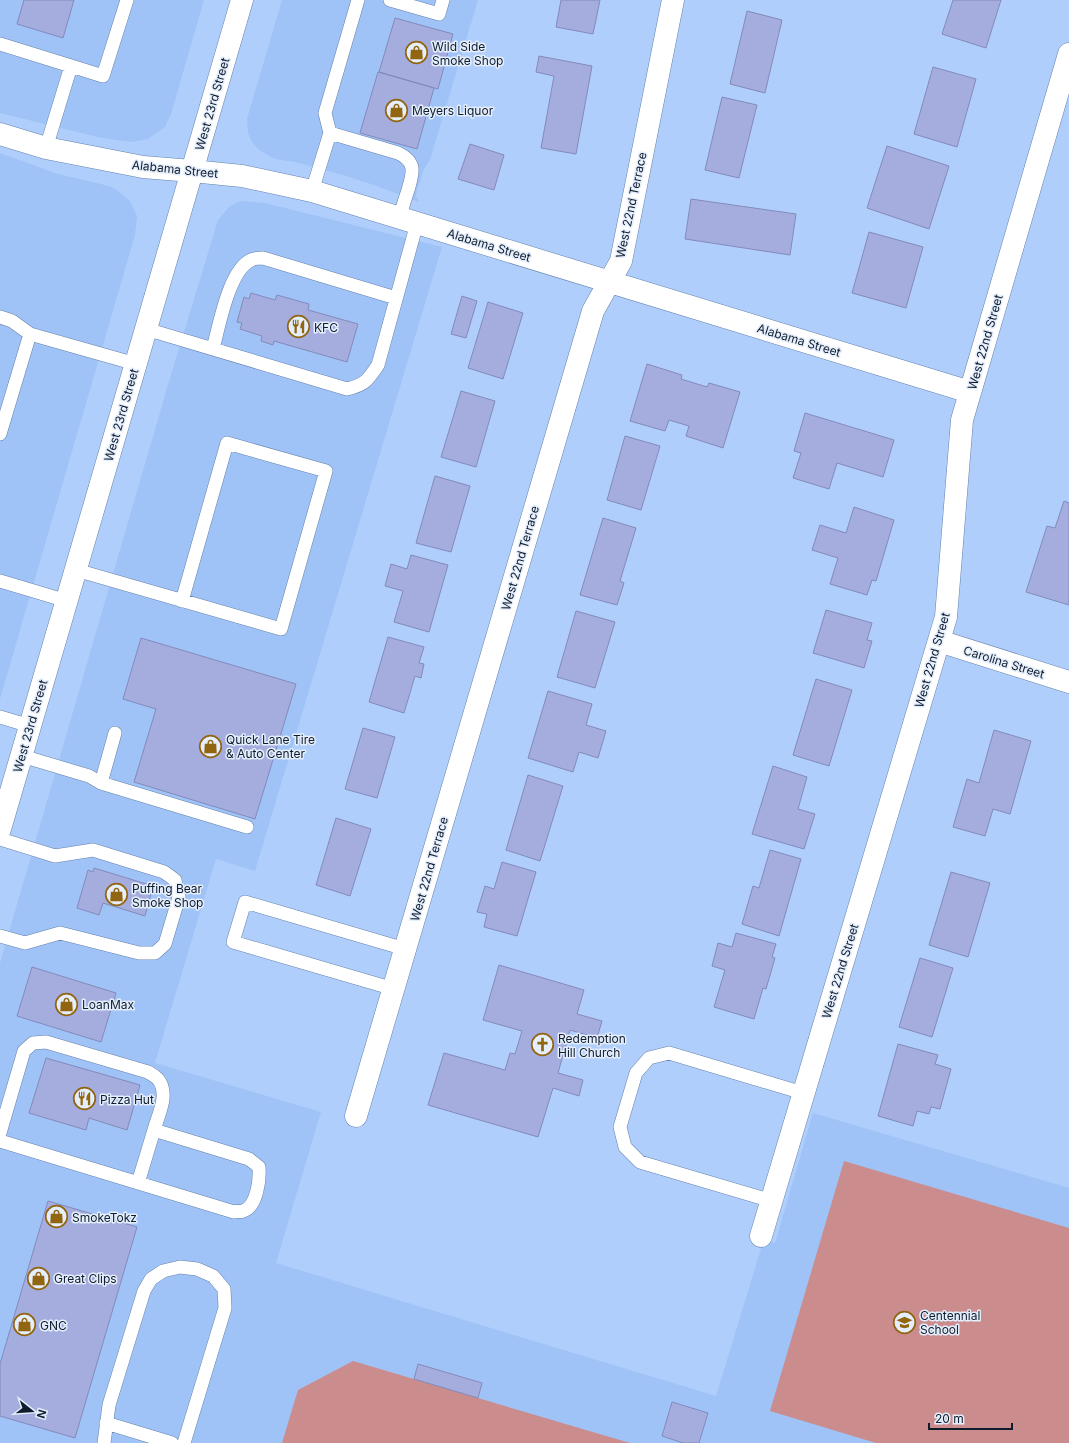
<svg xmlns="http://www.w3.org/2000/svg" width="1069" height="1443" font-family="Inter,sans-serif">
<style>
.built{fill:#9fc3f6}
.green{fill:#ca8c8d}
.building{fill:#a5addf;stroke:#838aba}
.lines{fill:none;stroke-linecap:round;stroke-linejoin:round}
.service-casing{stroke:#6582ac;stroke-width:14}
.minor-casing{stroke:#6582ac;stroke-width:23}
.tertiary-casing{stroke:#6582ac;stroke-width:23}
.primary-casing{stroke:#6582ac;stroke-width:23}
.service{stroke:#fff;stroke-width:13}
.minor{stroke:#fff;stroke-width:22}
.tertiary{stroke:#fff;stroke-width:22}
.primary{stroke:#fff;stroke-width:22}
.labels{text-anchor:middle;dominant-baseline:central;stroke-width:3;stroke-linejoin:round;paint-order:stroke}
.poi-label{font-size:12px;fill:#101c2c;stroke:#e4eefc;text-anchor:start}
.street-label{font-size:12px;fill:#101c2c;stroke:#e4eefc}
</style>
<rect width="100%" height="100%" fill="#afcefc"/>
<path class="built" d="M0,0h204l-33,114 -6,13 -17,12 -17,3 -29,-4 -102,-25z
M282,0h196l-48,160 -6,9 -7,21 -1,6 3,6 -45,-17 -28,-9 -51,-14 -20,-3 -16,-9 -7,-8 -4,-9 -1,-14z
M0,153l58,21 51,12 8,4 13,11 7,15 -2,19 -135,464z
M242,201l23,2 177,44 -187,624 -39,-12 -61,204 166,49 -45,151 440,133 48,-157 11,4 38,-130 256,75v255h-1069v-480l167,-575 51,-168 11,-13 7,-4z"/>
<path class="green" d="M844,1161l225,67v215h-193l-106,-32z
M353,1361l277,82h-348l16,-53z"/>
<path class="building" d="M24,0h50l-11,38 -46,-14z
M561,0h39l-7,34 -37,-7z
M953,0h48l-15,48 -44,-14z
M747,11l35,9 -17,73 -35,-9z
M395,18l58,16 -15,55 -59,-17z
M539,56l53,10 -16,88 -35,-6 13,-72 -18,-4z
M933,67l43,12 -19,68 -43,-13z
M378,72l56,16 -17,61 -57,-16z
M722,97l35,8 -18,73 -34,-8z
M470,144l34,11 -10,35 -36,-11z
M887,146l62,20 -20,63 -62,-21z
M691,199l105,15 -6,41 -105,-16z
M869,232l54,15 -17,61 -54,-15z
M251,293l24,7 2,-5 32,9 -1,6 50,14 -11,38 -73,-21 -1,4 -12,-4 1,-5 -22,-7 2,-6 -5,-1 7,-25 5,2z
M462,296l15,5 -11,37 -15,-4z
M488,302l35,11 -20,66 -35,-11z
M647,364l35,11 -1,4 26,8 2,-4 31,9 -17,56 -37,-12 3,-10 -20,-6 -4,11 -35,-10z
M461,391l34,10 -19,66 -35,-10z
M805,413l89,27 -11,37 -46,-14 -8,26 -36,-11 8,-25 -7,-2z
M625,436l35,10 -19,64 -34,-10z
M435,476l35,10 -19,66 -35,-9z
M1064,501l5,2v102l-43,-13 21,-66 8,2z
M854,507l40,13 -18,61 -4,-1 -5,15 -37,-11 8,-26 -26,-8 8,-25 26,8z
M603,518l33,10 -16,53 4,2 -7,22 -37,-10z
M411,555l37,10 -19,67 -35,-10 9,-31 -18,-5 6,-22 16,5z
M826,610l46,13 -5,17 5,1 -8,27 -51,-15z
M576,611l39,11 -20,66 -38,-11z
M388,637l36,10 -5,16 5,1 -3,14 -6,-2 -11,37 -35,-11z
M141,638l155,46 -41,135 -121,-37 22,-73 -33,-10z
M816,679l36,11 -23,76 -36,-11z
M548,691l44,13 -6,21 20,6 -8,27 -19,-6 -6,20 -45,-14z
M363,728l32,9 -18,61 -32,-9z
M994,730l37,11 -21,73 -17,-5 -8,27 -32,-9 14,-48 12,4z
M773,766l34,11 -9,32 17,5 -11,35 -52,-15z
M528,775l35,11 -23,75 -34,-11z
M336,818l35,11 -21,67 -34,-11z
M770,850l31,9 -22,77 -37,-12 11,-38 6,2z
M502,862l34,10 -19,64 -33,-9 3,-13 -10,-2 8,-26 9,3z
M94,868l59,18 -8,30 -42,-13 -4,12 -22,-7 11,-38 5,2z
M951,872l39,11 -22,74 -39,-12z
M736,933l40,11 -4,13 3,1 -9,31 -3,-1 -9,31 -40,-12 11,-37 -13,-4 6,-23 14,4z
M920,958l33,10 -21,69 -33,-10z
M499,965l85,25 -7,24 25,7 -5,17 -27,-8 -12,43 25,7 -4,16 -26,-8 -15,49 -110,-32 16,-52 61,17 5,-17 5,1 7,-23 -39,-11z
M32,967l84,26 -15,49 -84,-26z
M898,1044l40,11 -3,9 16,5 -11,40 -9,-2 -2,7 -12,-3 -4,15 -35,-10z
M46,1058l94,27 -13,45 -38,-12 -3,12 -57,-17z
M48,1201l89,26 -62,211 -75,-22v-52z
M418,1364l64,19 -4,15 -64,-19z
M672,1402l36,11 -9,30h-16l-21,-7z"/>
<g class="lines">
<defs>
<path id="service" d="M390,0l49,14 4,-14
M0,44l71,22
M330,133l68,20c19,9 15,20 10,37 -3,9 -6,18 -8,27
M46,148l25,-82 32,10 24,-76
M312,191l18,-58 -5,-20 33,-113
M0,317l12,4 18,13 106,30
M146,329l201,60c18,-4 21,-9 31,-24l39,-142
M213,349c6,-23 16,-79 38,-89 3,-2 9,-2 12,-2l133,40
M0,434l30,-100
M76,570l205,59 45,-158 -99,-28 -45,158
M0,581l67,20
M0,717l30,9
M22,756l67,20 12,7 146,44
M101,783l14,-50
M0,839l55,17 38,-6 71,22 11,8 4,17 -14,47 -10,9h-16l-79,-20 -35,10 -25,-7
M394,989l-161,-47 12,-40 160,47
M0,1133l24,-82 9,-8 13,-1 102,30c3,2 7,4 10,7 12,15 0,36 -4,51
M0,1141l234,71c3,-1 6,0 9,-1 14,-4 17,-32 16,-44l-10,-8 -95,-29 -16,53
M772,1201l-132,-39 -15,-15 -5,-20 16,-54 13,-15 20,-5 134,40
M106,1423l66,20
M104,1443l5,-38 35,-114 7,-12 12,-8 17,-4 17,2 16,7 11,13 1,19 -41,135"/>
<path id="minor" d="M192,171l50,5 70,15 658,201
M939,641l130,41
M356,1116l237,-805 28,-50 52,-261
M761,1236l185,-619 16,-197 107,-366"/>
<path id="tertiary" d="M0,134l46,14 97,19 49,4"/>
<path id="primary" d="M0,829l242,-829"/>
</defs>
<use href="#service" class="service-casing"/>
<use href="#minor" class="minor-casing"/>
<use href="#tertiary" class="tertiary-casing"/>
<use href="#primary" class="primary-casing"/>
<use href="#service" class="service"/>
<use href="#minor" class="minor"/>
<use href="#tertiary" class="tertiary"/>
<use href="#primary" class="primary"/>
</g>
<defs>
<symbol id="shop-ring" viewBox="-11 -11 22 22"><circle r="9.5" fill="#e4eefc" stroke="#926610" stroke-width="1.5"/><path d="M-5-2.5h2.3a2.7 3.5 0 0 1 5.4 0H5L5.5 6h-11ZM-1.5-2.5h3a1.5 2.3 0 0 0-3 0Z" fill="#926610"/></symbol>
<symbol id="restaurant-ring" viewBox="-11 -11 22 22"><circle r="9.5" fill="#e4eefc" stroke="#926610" stroke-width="1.5"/><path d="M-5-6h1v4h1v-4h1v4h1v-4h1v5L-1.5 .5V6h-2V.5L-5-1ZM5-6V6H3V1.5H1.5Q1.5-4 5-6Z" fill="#926610"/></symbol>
<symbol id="church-ring" viewBox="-11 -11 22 22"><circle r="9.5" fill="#e4eefc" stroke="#926610" stroke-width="1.5"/><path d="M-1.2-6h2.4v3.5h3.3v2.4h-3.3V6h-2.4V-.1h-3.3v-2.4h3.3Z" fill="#926610"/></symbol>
<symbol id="school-ring" viewBox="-11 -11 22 22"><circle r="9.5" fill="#e4eefc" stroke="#926610" stroke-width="1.5"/><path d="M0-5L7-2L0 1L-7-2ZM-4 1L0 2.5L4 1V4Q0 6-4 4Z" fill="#926610"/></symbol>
</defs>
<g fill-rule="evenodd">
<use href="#shop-ring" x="404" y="40" width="25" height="25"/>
<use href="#shop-ring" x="384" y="98" width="25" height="25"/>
<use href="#restaurant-ring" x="286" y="314" width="25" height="25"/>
<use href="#shop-ring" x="198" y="734" width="25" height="25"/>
<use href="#shop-ring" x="104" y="882" width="25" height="25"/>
<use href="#shop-ring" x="54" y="992" width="25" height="25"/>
<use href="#church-ring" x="530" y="1032" width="25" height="25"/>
<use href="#restaurant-ring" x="72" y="1086" width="25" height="25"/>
<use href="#shop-ring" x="44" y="1204" width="25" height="25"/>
<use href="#shop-ring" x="26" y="1266" width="25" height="25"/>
<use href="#school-ring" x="892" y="1310" width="25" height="25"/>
<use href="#shop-ring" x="12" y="1312" width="25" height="25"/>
</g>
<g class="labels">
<g class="poi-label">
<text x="432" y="46">Wild Side<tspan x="432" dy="14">Smoke Shop</tspan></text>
<text x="412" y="110">Meyers Liquor</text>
<text x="314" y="327">KFC</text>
<text x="226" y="739">Quick Lane Tire<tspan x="226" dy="14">&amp; Auto Center</tspan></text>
<text x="132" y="888">Puffing Bear<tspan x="132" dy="14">Smoke Shop</tspan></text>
<text x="82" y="1004">LoanMax</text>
<text x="558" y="1038">Redemption<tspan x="558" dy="14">Hill Church</tspan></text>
<text x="100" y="1099">Pizza Hut</text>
<text x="72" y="1217">SmokeTokz</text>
<text x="54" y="1278">Great Clips</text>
<text x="920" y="1315">Centennial<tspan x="920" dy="14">School</tspan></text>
<text x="40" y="1325">GNC</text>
</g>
<g class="street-label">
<text transform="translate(212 104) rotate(-74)">West 23rd Street</text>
<text transform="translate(175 169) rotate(6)">Alabama Street</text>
<text transform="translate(631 205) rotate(-78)">West 22nd Terrace</text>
<text transform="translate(489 245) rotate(17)">Alabama Street</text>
<text transform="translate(799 340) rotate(17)">Alabama Street</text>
<text transform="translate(985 342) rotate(-74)">West 22nd Street</text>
<text transform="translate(121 415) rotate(-74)">West 23rd Street</text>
<text transform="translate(520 558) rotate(-74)">West 22nd Terrace</text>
<text transform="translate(932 660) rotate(-74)">West 22nd Street</text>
<text transform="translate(1004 662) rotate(17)">Carolina Street</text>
<text transform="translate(30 726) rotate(-74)">West 23rd Street</text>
<text transform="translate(429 869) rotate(-74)">West 22nd Terrace</text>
<text transform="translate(840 971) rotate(-73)">West 22nd Street</text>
</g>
</g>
<g transform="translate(32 1411) rotate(107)" stroke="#e4eefc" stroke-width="3" paint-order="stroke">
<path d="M0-3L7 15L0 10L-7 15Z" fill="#101c2c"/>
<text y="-6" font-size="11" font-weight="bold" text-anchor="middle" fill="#101c2c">N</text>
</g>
<path d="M929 1423v6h83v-6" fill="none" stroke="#101c2c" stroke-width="2"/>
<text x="935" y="1423" font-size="12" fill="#101c2c" stroke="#e4eefc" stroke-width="3" paint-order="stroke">20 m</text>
</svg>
